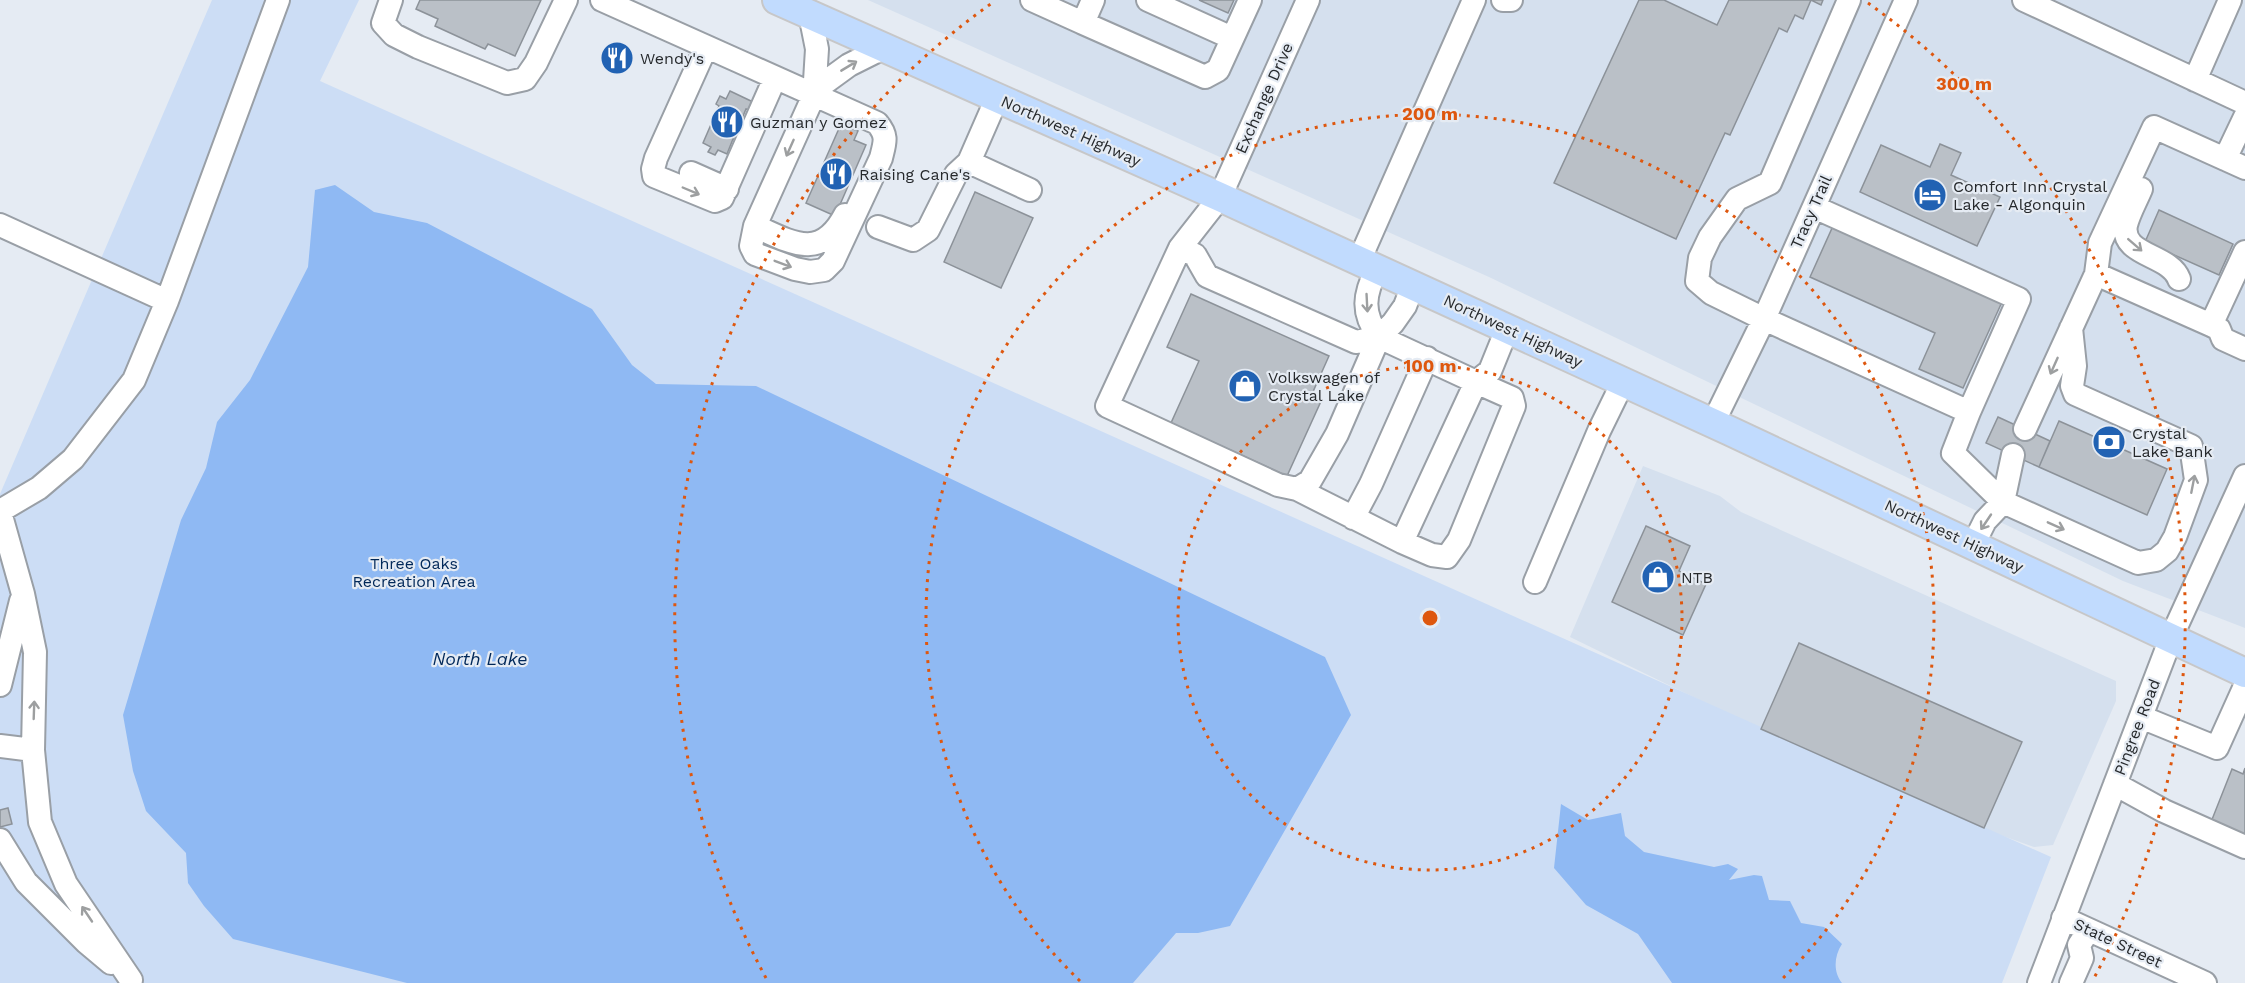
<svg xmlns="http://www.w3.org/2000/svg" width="2245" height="983" font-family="'Work Sans',sans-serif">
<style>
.built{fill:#d5e0ee}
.green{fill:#ccddf5}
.water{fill:#8fb9f3}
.building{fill:#bac0c7;stroke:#8c9299;stroke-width:1.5}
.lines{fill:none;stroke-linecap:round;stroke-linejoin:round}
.minor-casing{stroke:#999fa6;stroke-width:26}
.major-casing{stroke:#c7c7c8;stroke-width:32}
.minor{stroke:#fff;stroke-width:22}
.major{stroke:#c1dbfe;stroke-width:28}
.oneway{stroke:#9d9fa0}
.ring{fill:none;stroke:#de570e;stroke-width:3;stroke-dasharray:3 6}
.labels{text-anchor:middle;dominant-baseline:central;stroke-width:4.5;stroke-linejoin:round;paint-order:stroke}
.poi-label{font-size:16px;fill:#26292c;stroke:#e5ebf3;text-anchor:start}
.street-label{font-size:16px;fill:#26292c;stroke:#e5ebf3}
.park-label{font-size:16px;fill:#002859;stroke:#e5ebf3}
.water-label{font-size:18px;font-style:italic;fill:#00285a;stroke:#e5ebf3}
.centre{fill:#de570e;stroke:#e5ebf3;stroke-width:3}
.ring-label{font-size:18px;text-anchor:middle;font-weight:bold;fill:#de570e;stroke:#e5ebf3;stroke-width:4.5;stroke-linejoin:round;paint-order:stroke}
</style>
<rect width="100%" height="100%" fill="#e5ebf3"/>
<path class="built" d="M868,0h1377v628l-122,-47 -634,-304z
M1643,466l77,30 21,16 375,169v20l-63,144 -19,2 -48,-17 -223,-99 -193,-94z"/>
<path class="green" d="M212,0h147l-39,81 1731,776 -49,126h-2002v-489z"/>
<path class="water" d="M335,185l39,27 53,11 165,86 40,56 24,19 100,2 569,271 26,58 -121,211 -32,7h-22l-43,50h-726l-174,-44 -29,-33 -16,-23 -2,-30 -40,-42 -13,-40 -10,-56 58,-195 25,-52 11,-46 33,-42 58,-113 7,-77z
M1561,804l27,16 33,-7 4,23 19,16 70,15 14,-3 10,5 -9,11 25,-5 8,1 7,24 21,1 11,22 23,4 18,17c-8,12 -9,28 0,39h-170l-34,-49 -52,-29 -32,-37z"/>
<path class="building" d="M420,0h121l-26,56 -27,-12 -3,5 -50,-23 3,-7 -22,-10z
M1199,0h35l-6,13z
M1639,0h25l53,25 12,-25h94l-2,5 -10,-5 -8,19 -8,-4 -8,17 -8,-4 -49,107 -5,-2 -49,106 -122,-56z
M730,91l23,11 -3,8 -4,-1 -10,24 3,1 -3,6 -3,-1 -6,15 -9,-4 -3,5 -7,-3 3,-5 -8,-4 16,-37 -3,-2 4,-8 6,3z
M841,124l17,7 -4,9 12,5 -31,71 -29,-13z
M1940,144l21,9 -10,22 49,22 -23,49 -117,-54 21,-47 49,22z
M975,192l58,26 -32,70 -57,-26z
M2159,210l74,34 -14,31 -74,-33z
M1833,226l169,76 -39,86 -44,-19 16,-36 -125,-56z
M1191,294l138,62 -17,38 10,5 -35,77 -116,-53 28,-62 -32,-14z
M1998,417l52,24 -11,26 -53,-24z
M2059,421l108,48 -20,46 -108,-48z
M1646,526l44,20 -11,25 27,13 -23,51 -71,-33z
M1799,643l223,99 -38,86 -223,-99z
M2245,768v68l-34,-14 21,-53 11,5z
M8,808l4,16 -12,3v-17z"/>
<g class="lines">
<defs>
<path id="minor" d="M391,0l-8,23 11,12 24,12 89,36 18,-4 11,-16 30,-63
M602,0c92,41 183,82 275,123 11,13 8,19 4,35l-48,103 -9,9 -14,2 -15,-3 -40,-15 -4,-8 4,-20 59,-131 2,-6 -1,-8 2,-32 -7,-35
M1032,0l51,23
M1093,0l-10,23 122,54 13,-7 32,-70
M1148,0l84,38
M1308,0l-88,197 -40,51 -73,158 171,79 19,4 13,-8 27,-47 42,-97 14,-14 12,-17 8,-21
M1503,0h8
M1849,0l-79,183 -33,16 -27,38 -10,21 -3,23 14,12 53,26 205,93 -16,41 50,49 135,61 18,-3 11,-9 8,-14 21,-57 -5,-34 -116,-52 -3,-8 3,-20 -4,-38
M2024,0l221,103
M706,47l-50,111 -3,11 1,7 61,25 7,-3 53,-120
M2195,80l35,-80
M816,89l33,-24 36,-18
M2225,159l20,-42
M969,162l61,28
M691,173l36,16
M2141,189c-5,12 -12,24 -15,36 -6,31 44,29 53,54
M1814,207l205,92 -50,113
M0,225l167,76
M755,226c37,17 66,35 90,-11
M878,227l35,13 15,-10 28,-56 13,-12 28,-64
M1180,248l15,7 12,21 149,66 23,-5
M1359,261l115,-261
M1377,269c-13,25 -16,44 2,68l97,45 -74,160
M2096,274l115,51 8,4 4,10 22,10
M2211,325l34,-73
M1713,423l51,-104 142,-319
M2025,429l71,-155 4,-31 54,-116 91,41
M1297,489l105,53 30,13 15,2 12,-17 55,-134 -2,-8 -36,-16 14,-11 17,-42
M0,511l39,-23 34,-29 61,-79 33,-79 111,-301
M0,512l23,82 12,58 -2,98 7,72 26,62 65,96
M1353,518l18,-34 56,-126
M1973,545l12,-24 18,-19 10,-47
M1535,582l64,-151 24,-49
M0,685l21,-84
M2141,717l76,31 28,-62
M0,746l33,4
M2115,784l49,27 81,36
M0,840l26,42 60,60 25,21
M2063,918l142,65
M2039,983l132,-345 74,-162
M2071,983l11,-25 -3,-13 10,-15"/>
<path id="major" d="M777,0l443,197 510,234 515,242"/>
</defs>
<use href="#minor" class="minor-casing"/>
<use href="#major" class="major-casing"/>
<use href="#minor" class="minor"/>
<use href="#major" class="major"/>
</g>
<defs><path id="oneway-shaft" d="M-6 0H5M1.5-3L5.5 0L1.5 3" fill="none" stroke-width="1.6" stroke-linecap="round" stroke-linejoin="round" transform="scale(1.5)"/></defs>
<g class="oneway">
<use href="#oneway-shaft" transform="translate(849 66) rotate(-31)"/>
<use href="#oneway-shaft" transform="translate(790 148) rotate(114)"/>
<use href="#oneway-shaft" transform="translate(691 191) rotate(23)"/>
<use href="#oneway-shaft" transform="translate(2135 245) rotate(41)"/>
<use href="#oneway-shaft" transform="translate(783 264) rotate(21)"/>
<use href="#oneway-shaft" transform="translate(1367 303) rotate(87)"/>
<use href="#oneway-shaft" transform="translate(2054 366) rotate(114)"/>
<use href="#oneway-shaft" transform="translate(2193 484) rotate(-79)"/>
<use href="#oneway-shaft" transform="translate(1986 522) rotate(124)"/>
<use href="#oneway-shaft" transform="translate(2056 526) rotate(24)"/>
<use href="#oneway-shaft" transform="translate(34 710) rotate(-88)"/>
<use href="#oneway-shaft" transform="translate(87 914) rotate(-124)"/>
</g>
<g class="ring">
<circle cx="1430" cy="618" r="252"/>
<path d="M1080 981A504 504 0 1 1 1780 981"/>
<path d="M766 978A755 755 0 0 1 992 3M1868 3A755 755 0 0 1 2094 978"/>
</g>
<defs>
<symbol id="restaurant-disc" viewBox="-11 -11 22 22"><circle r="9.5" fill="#2162b3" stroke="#e5ebf3"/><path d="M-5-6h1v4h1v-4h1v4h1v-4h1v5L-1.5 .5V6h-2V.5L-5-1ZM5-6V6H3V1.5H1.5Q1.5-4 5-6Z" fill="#fff"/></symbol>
<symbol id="hotel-disc" viewBox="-11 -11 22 22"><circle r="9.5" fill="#2162b3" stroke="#e5ebf3"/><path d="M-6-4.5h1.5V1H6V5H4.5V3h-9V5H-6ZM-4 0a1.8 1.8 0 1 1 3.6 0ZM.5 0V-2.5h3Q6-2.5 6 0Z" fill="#fff"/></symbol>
<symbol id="shop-disc" viewBox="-11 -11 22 22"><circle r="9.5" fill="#2162b3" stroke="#e5ebf3"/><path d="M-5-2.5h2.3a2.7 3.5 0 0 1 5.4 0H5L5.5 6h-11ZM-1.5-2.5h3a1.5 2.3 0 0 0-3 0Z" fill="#fff"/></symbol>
<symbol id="bank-disc" viewBox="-11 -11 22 22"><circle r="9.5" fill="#2162b3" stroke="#e5ebf3"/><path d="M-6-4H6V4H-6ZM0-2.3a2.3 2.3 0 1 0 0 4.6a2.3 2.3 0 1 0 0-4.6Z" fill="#fff"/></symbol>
</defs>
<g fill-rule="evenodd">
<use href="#restaurant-disc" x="598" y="39" width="38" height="38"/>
<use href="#restaurant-disc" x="708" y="103" width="38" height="38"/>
<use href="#restaurant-disc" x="817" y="155" width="38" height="38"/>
<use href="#hotel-disc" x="1911" y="176" width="38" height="38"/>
<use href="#shop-disc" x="1226" y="367" width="38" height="38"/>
<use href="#bank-disc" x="2090" y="423" width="38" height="38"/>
<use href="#shop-disc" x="1639" y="558" width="38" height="38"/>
</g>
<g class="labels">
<g class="poi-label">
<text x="640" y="58">Wendy's</text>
<text x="750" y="122">Guzman y Gomez</text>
<text x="859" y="174">Raising Cane's</text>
<text x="1953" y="186">Comfort Inn Crystal<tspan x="1953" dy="18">Lake - Algonquin</tspan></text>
<text x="1268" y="377">Volkswagen of<tspan x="1268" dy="18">Crystal Lake</tspan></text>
<text x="2132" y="433">Crystal<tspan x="2132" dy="18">Lake Bank</tspan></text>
<text x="1681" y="577">NTB</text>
</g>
<g class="street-label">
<text transform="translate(1264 98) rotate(-66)">Exchange Drive</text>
<text transform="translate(1071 131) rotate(24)">Northwest Highway</text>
<text transform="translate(1811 212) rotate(-66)">Tracy Trail</text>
<text transform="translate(1513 331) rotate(25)">Northwest Highway</text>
<text transform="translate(1954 536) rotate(25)">Northwest Highway</text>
<text transform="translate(2137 727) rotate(-69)">Pingree Road</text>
<text transform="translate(2118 943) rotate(25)">State Street</text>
</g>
<g class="park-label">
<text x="414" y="563">Three Oaks<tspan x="414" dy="18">Recreation Area</tspan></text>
</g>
<g class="water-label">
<text x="480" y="658">North Lake</text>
</g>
</g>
<circle cx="1430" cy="618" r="9" class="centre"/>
<g class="ring-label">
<text x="1964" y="90">300 m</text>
<text x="1430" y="120">200 m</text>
<text x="1430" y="372">100 m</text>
</g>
</svg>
